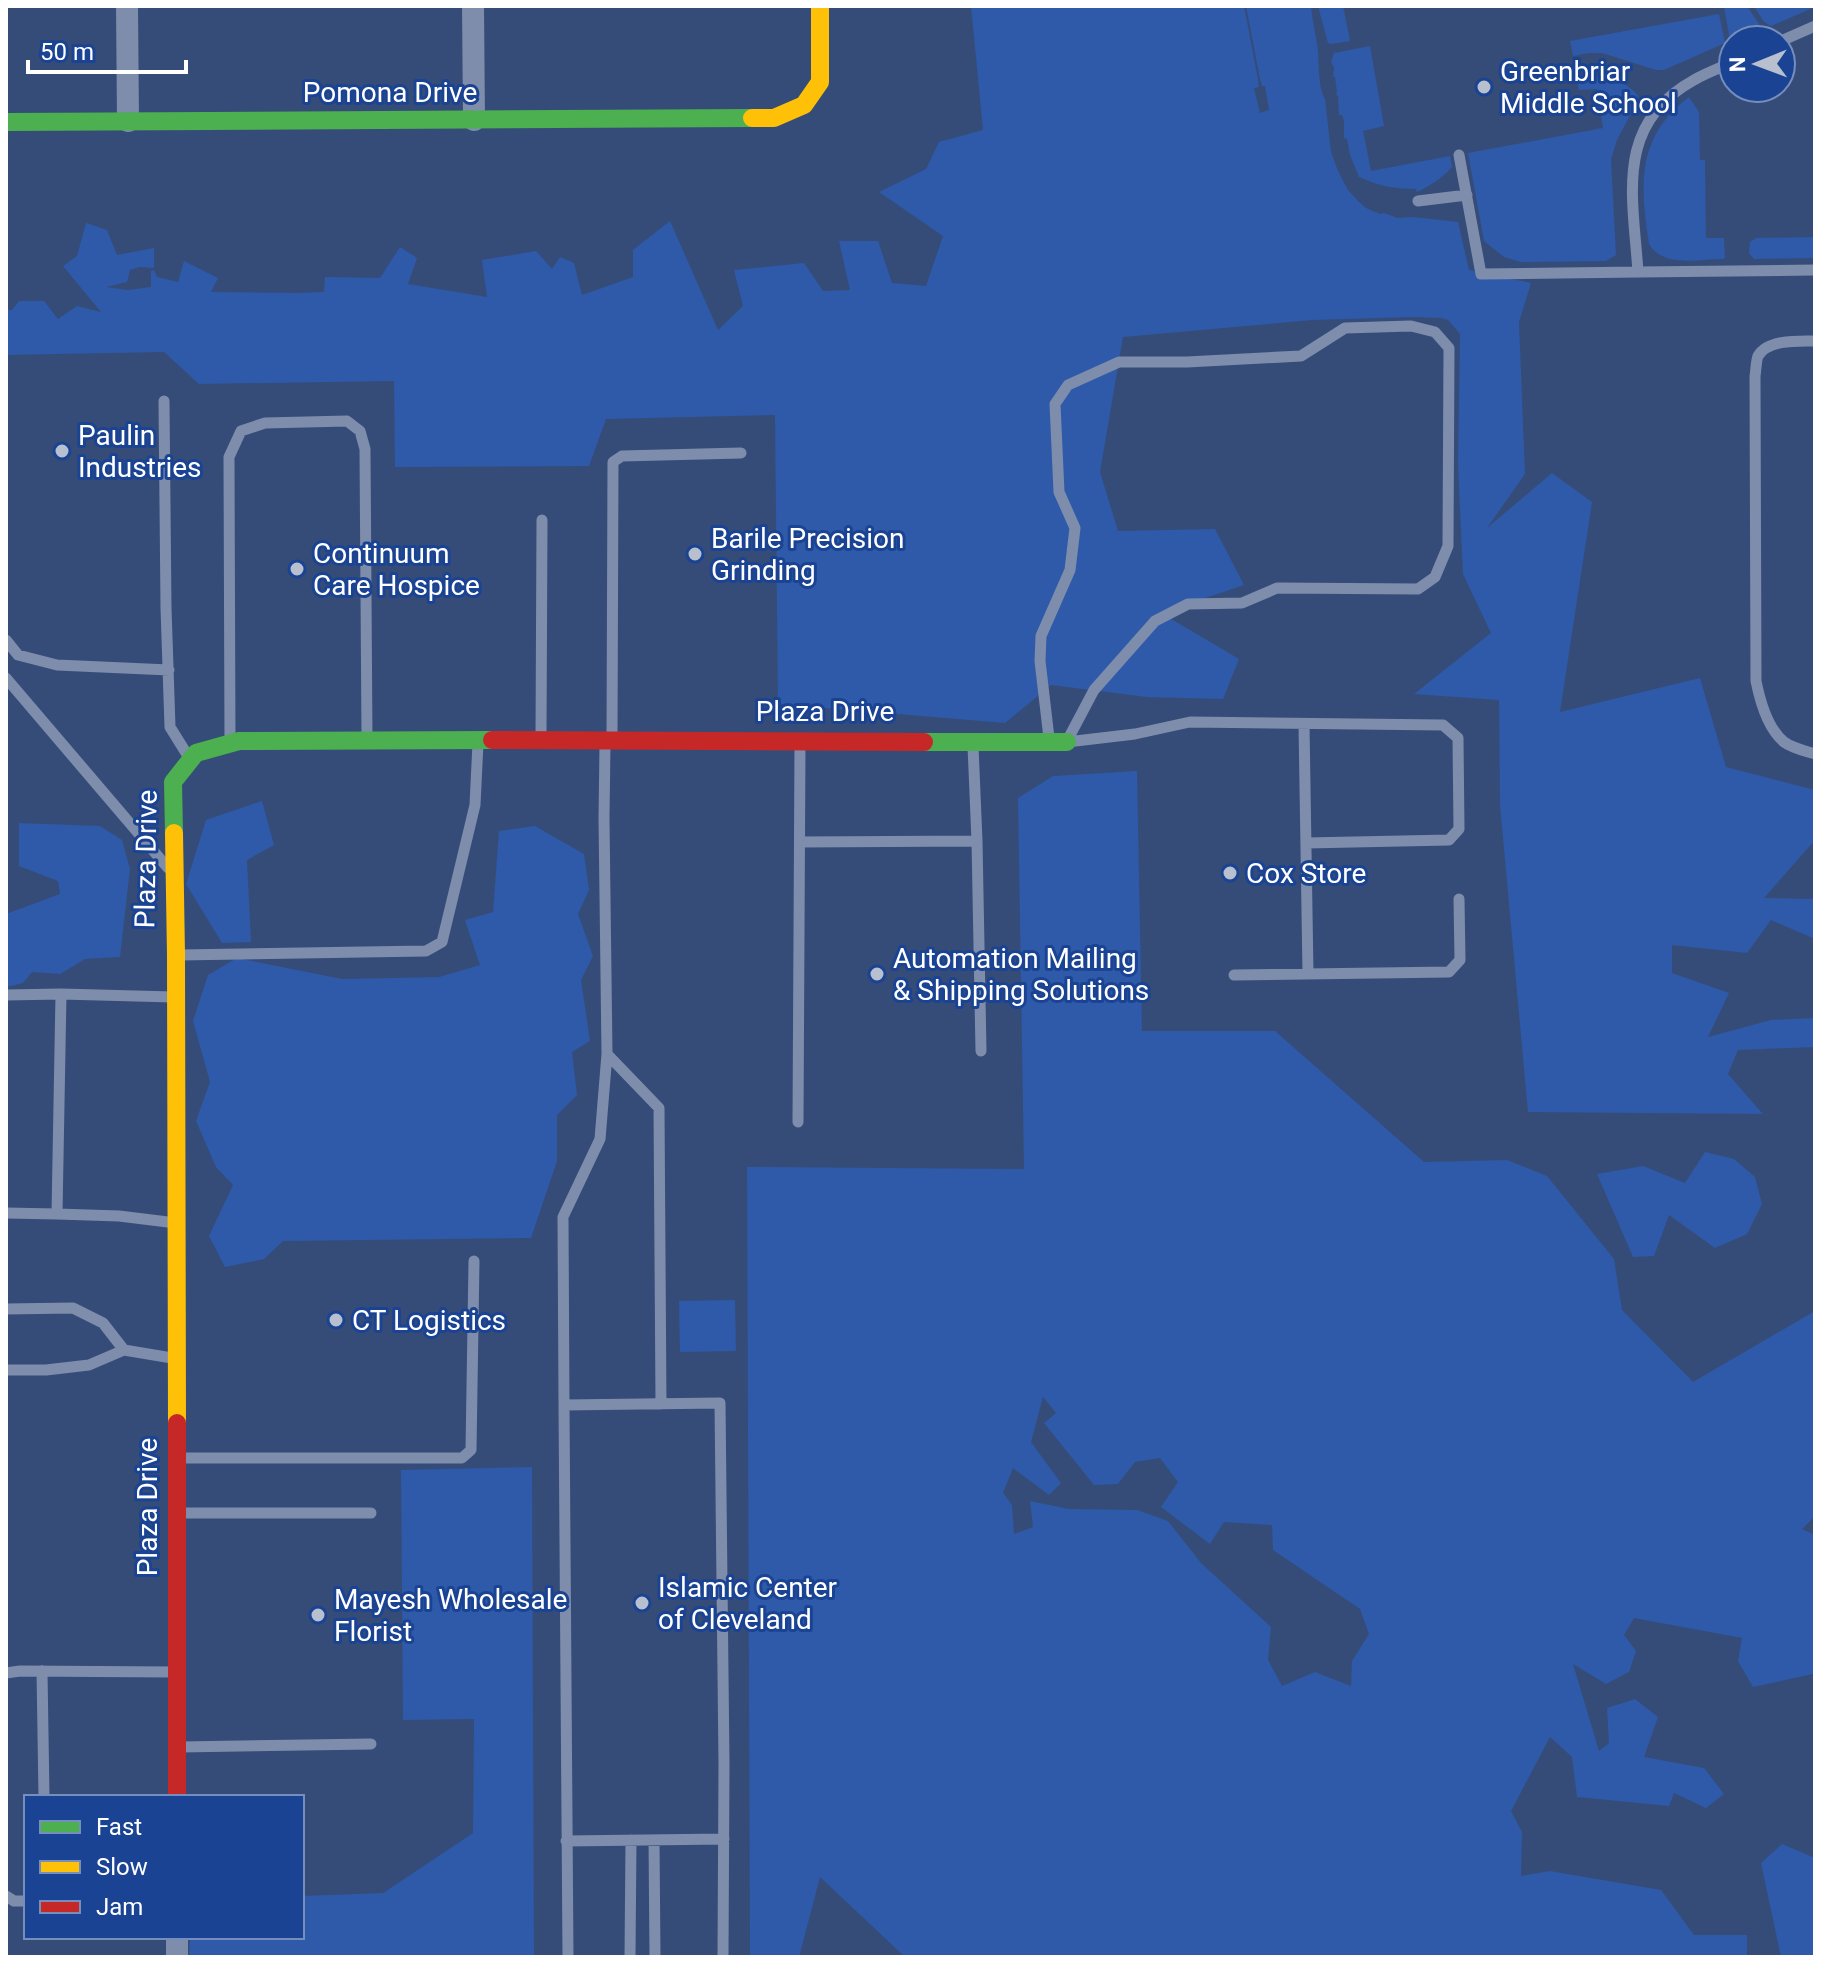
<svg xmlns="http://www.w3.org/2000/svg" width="1821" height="1963" font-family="Roboto,sans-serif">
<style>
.green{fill:#2e5aa9;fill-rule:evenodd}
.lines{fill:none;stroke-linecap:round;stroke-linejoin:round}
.lane{stroke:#7e8dab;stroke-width:11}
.street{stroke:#7e8dab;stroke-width:22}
.fast{stroke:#4caf50;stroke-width:18}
.slow{stroke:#ffc107;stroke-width:18}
.jam{stroke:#c62828;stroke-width:18}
.poi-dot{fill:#b8c0d0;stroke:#1a4393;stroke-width:3}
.labels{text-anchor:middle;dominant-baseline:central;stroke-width:6;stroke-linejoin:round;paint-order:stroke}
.poi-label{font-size:28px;fill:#fff;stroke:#1a4393;text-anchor:start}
.street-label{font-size:28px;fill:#fff;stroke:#1a4393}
</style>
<rect width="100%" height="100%" fill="#354c78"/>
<path class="green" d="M971,6h273l14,73 1,8 -5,1 6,25 9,-3 -4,-24h-3l-2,-7 -14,-73h65c1,13 4,25 6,38 3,17 0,41 8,55l6,53 7,19 10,19 9,10 9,8 14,6 4,-1 14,5 15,-1 45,5 11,48 62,13 -12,39 6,152 -38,54 65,-55 40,29 -32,210 140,-34 26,89 89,23v50l-51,58 51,1v40l-44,-19 -24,33 -75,-8v28l57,20 -21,44 63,-17 44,-2v29l-77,3 -10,24 35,40 -235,-2 -28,-307 -1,-105 -85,-6 77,-61 -28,-59 -5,-110 2,-130 -12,-14 -6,-2 -31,-1 -98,3 -190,17 -23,135 18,59 97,-2 29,56 -83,28 78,46 -16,40 -76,-2 -96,-12 -46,38 -227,-19 -3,-289 -169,4 -17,47 -194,1 -1,-86 -195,3 -35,-32 -158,3v-45h6l7,-9h25l14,18 19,-13 24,6 -38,-46 14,-10 9,-33 21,7 10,25 37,-7v20l-14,-1 -10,3 -3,12 -21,5 22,3 23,-3v-16l3,-1 3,7 21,5 6,-21 34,17 -7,14 85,1 28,-1 1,-15 55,1 20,-31 17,11 -9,26 79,13 -5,-37 54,-9 16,18 8,-12 14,6 8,32 51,-18v-27l37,-29 48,109 25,-24 -9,-36 70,-7 19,28 27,-1 -11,-49h39l14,42 34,3 17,-50 -64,-44 47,-23 13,-27 44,-12z
M1318,6h25l7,35 -18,3 -4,-1z
M1724,6h23l14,21 -31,13z
M1754,6h61v1l-44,19 -7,-4z
M1719,14l6,29 -61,27h-8l-54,-17h-13l-16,3 -3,-15z
M1370,46l14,80 -21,5 8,40 79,-15 2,11c-10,11 -22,19 -35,25l-1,-3c-20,0 -38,-3 -57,-12l-9,-22 -3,-16 -3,-1v-17l-2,-6h-3l-1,-19 -2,-2 1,-2 -2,-15h-2l1,-10 -3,-5 3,-9z
M1594,77c16,1 37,6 45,21l-22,42 -6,19 5,96 -10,6 -85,1 -17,-5 -20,-16 -16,-88 135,-25 -6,-39 -18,1 -2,-10z
M1689,97l10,15 1,48h5l1,78h18l1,20 -2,1c-24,0 -60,9 -74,-15 -9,-59 -13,-107 40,-147z
M1815,237v21l-61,1 -5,-6 1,-11 6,-4z
M1137,771l5,260h133l149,131 83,-2 40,16 67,83 8,51 71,72 122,-71v205l-13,13 13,6v141l-2,-2 -60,13 -15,-26 4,-23 -108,-20 -10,17 12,16 -7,21 -23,12 -33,-20 26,87 10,-8 -2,-35 28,-9 23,18 -14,40 60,11 20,26 -18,14 -32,-15 -5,13 -92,-9 -5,-40 -22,-20 -39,74 11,21 -1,44 29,-5 111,19 33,45h53v22h-842l-85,-80 -21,80h-49l-3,-790 277,2 -6,-371 35,-22zM1043,1397l13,16 -12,10 50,62 24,-1 17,-22 25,-4 18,24 -17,25 49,37 14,-22 48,3 1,25 87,59 9,25 -17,27 -1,25 -36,-14 -33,14 -14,-26 3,-33 -70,-64 -33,-42 -31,-11 -68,-1 -39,-8 3,26 -19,7 -2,-29 -9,-12 10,-25 36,27 12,-12 -30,-41z
M262,801l12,44 -27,15 4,82 -29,1 -36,-59 20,-64z
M19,823l81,3 22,14 8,29 -10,88 -35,2 -25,15 -28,-2 -9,11 -17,4v-73l54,-20 -2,-13 -39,-15z
M535,826l49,28 5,36 -11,24 15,42 -12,24 9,61 -18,11 5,43 -20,20v46l-26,77 -248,3 -19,18 -39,8 -16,-31 24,-51 -17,-18 -20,-46 14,-39 -17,-61 15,-46 29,-17 105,21 97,-2 41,-12 -15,-45 28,-8 6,-81z
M1705,1152l29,7 21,18 7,27 -15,30 -32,14 -46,-33 -15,41 -21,1 -36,-83 46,-8 42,17z
M735,1300l1,51 -56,1 -1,-51z
M532,1467l2,490h-345l1,-20h112v-41l81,-3 90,-60 1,-114 -71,1 -2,-250z
M1782,1844l33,14v99h-34l-20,-94z"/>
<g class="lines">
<path class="lane" d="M1781,41l34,-15
M1733,62c-13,6 -27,11 -39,18 -80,44 -61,116 -56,192l177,-2
M1459,155l22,119 157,-2
M1418,201l49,-6
M1815,341c-16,0 -47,-2 -57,15 -2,5 -2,15 -3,20l1,305c4,20 11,47 28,61 8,6 21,9 31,12
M164,401l2,207 4,119 18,29
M6,640l12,15 39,10 112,5
M6,678l162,190
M1304,724l4,250
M541,736l1,-216
M1049,738l-9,-77 1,-25 29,-66 5,-42 -16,-36 -4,-88 13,-19 51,-23h68l114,-6 44,-28 66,-2 24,6 14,16 -1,198 -13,31 -17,12 -141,-1 -35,15 -54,1 -33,17 -61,69 -27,51
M612,740l1,-278 9,-6 119,-3
M230,742l-1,-285 12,-26 24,-8 82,-2 13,10 5,18 2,290
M1067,742l68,-8 55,-12 253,3 15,13 1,91 -10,11 -143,3
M973,746l4,95
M800,842l177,-1 4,210
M180,955l246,-4 16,-9 33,-137 3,-62
M1234,975l215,-3 11,-12 -1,-61
M6,995l55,-1
M173,997l-112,-3 -4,220 62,2 57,7
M607,1054l52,54 2,296
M798,1122l2,-377
M6,1213l51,1
M6,1309l67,-1 30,15 21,27
M6,1370h40l43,-5 35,-15 48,8
M564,1405l-1,-188 37,-78 7,-85 -3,-236 1,-73
M181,1458h281l9,-8 3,-189
M179,1513h192
M42,1671l2,126
M6,1673l14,-2 153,1
M180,1747l191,-3
M654,1840l1,117
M566,1841l158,-2
M6,1896l8,5h12
M568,1957l-4,-552 156,-2 4,361 -1,193
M630,1957l1,-117"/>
<path class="street" d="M127,6l1,115
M473,6l1,114
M177,1937v20"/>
<path class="fast" d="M6,122l746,-4
M924,742h143
M174,833l-1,-51 23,-29 43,-12 253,-1"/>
<path class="slow" d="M752,118h22l30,-13 16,-23v-76
M174,833l2,122 1,468"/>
<path class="jam" d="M492,740l432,2
M177,1423v374"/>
</g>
<g class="poi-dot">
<circle cx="1484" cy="87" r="8"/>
<circle cx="62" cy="451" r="8"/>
<circle cx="695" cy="554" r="8"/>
<circle cx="297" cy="569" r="8"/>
<circle cx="1230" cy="873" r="8"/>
<circle cx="877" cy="974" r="8"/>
<circle cx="336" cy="1320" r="8"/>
<circle cx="642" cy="1603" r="8"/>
<circle cx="318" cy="1615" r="8"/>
</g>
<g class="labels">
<g class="poi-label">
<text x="1500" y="71">Greenbriar<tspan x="1500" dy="32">Middle School</tspan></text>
<text x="78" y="435">Paulin<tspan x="78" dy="32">Industries</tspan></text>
<text x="711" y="538">Barile Precision<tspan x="711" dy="32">Grinding</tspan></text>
<text x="313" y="553">Continuum<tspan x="313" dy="32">Care Hospice</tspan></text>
<text x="1246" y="873">Cox Store</text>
<text x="893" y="958">Automation Mailing<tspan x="893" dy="32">&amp; Shipping Solutions</tspan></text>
<text x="352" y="1320">CT Logistics</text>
<text x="658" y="1587">Islamic Center<tspan x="658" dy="32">of Cleveland</tspan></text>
<text x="334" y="1599">Mayesh Wholesale<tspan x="334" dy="32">Florist</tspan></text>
</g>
<g class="street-label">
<text x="390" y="92">Pomona Drive</text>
<text x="825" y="711">Plaza Drive</text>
<text transform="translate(146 859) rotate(-89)">Plaza Drive</text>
<text transform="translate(147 1507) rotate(-90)">Plaza Drive</text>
</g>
</g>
<rect width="1821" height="1963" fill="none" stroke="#ffffff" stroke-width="16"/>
<rect x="24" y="1795" width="280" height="144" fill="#1a4393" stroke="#768ebe" stroke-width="2"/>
<rect x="40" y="1821" width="40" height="12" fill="#4caf50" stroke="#768ebe" stroke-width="2"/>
<text x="96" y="1835" font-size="24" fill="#ffffff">Fast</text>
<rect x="40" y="1861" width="40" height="12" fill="#ffc107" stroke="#768ebe" stroke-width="2"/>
<text x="96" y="1875" font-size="24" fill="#ffffff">Slow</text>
<rect x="40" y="1901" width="40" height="12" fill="#c62828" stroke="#768ebe" stroke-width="2"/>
<text x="96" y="1915" font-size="24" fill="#ffffff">Jam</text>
<g transform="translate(1757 64) rotate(269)"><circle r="38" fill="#1a4393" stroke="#768ebe" stroke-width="2"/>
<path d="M0-6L14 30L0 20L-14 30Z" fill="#b8c0d0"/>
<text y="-12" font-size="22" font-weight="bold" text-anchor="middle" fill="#ffffff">N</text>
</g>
<path d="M28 60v12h158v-12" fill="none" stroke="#ffffff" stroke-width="4"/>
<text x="40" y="60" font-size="24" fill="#ffffff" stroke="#1a4393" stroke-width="6" paint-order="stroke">50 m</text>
</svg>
